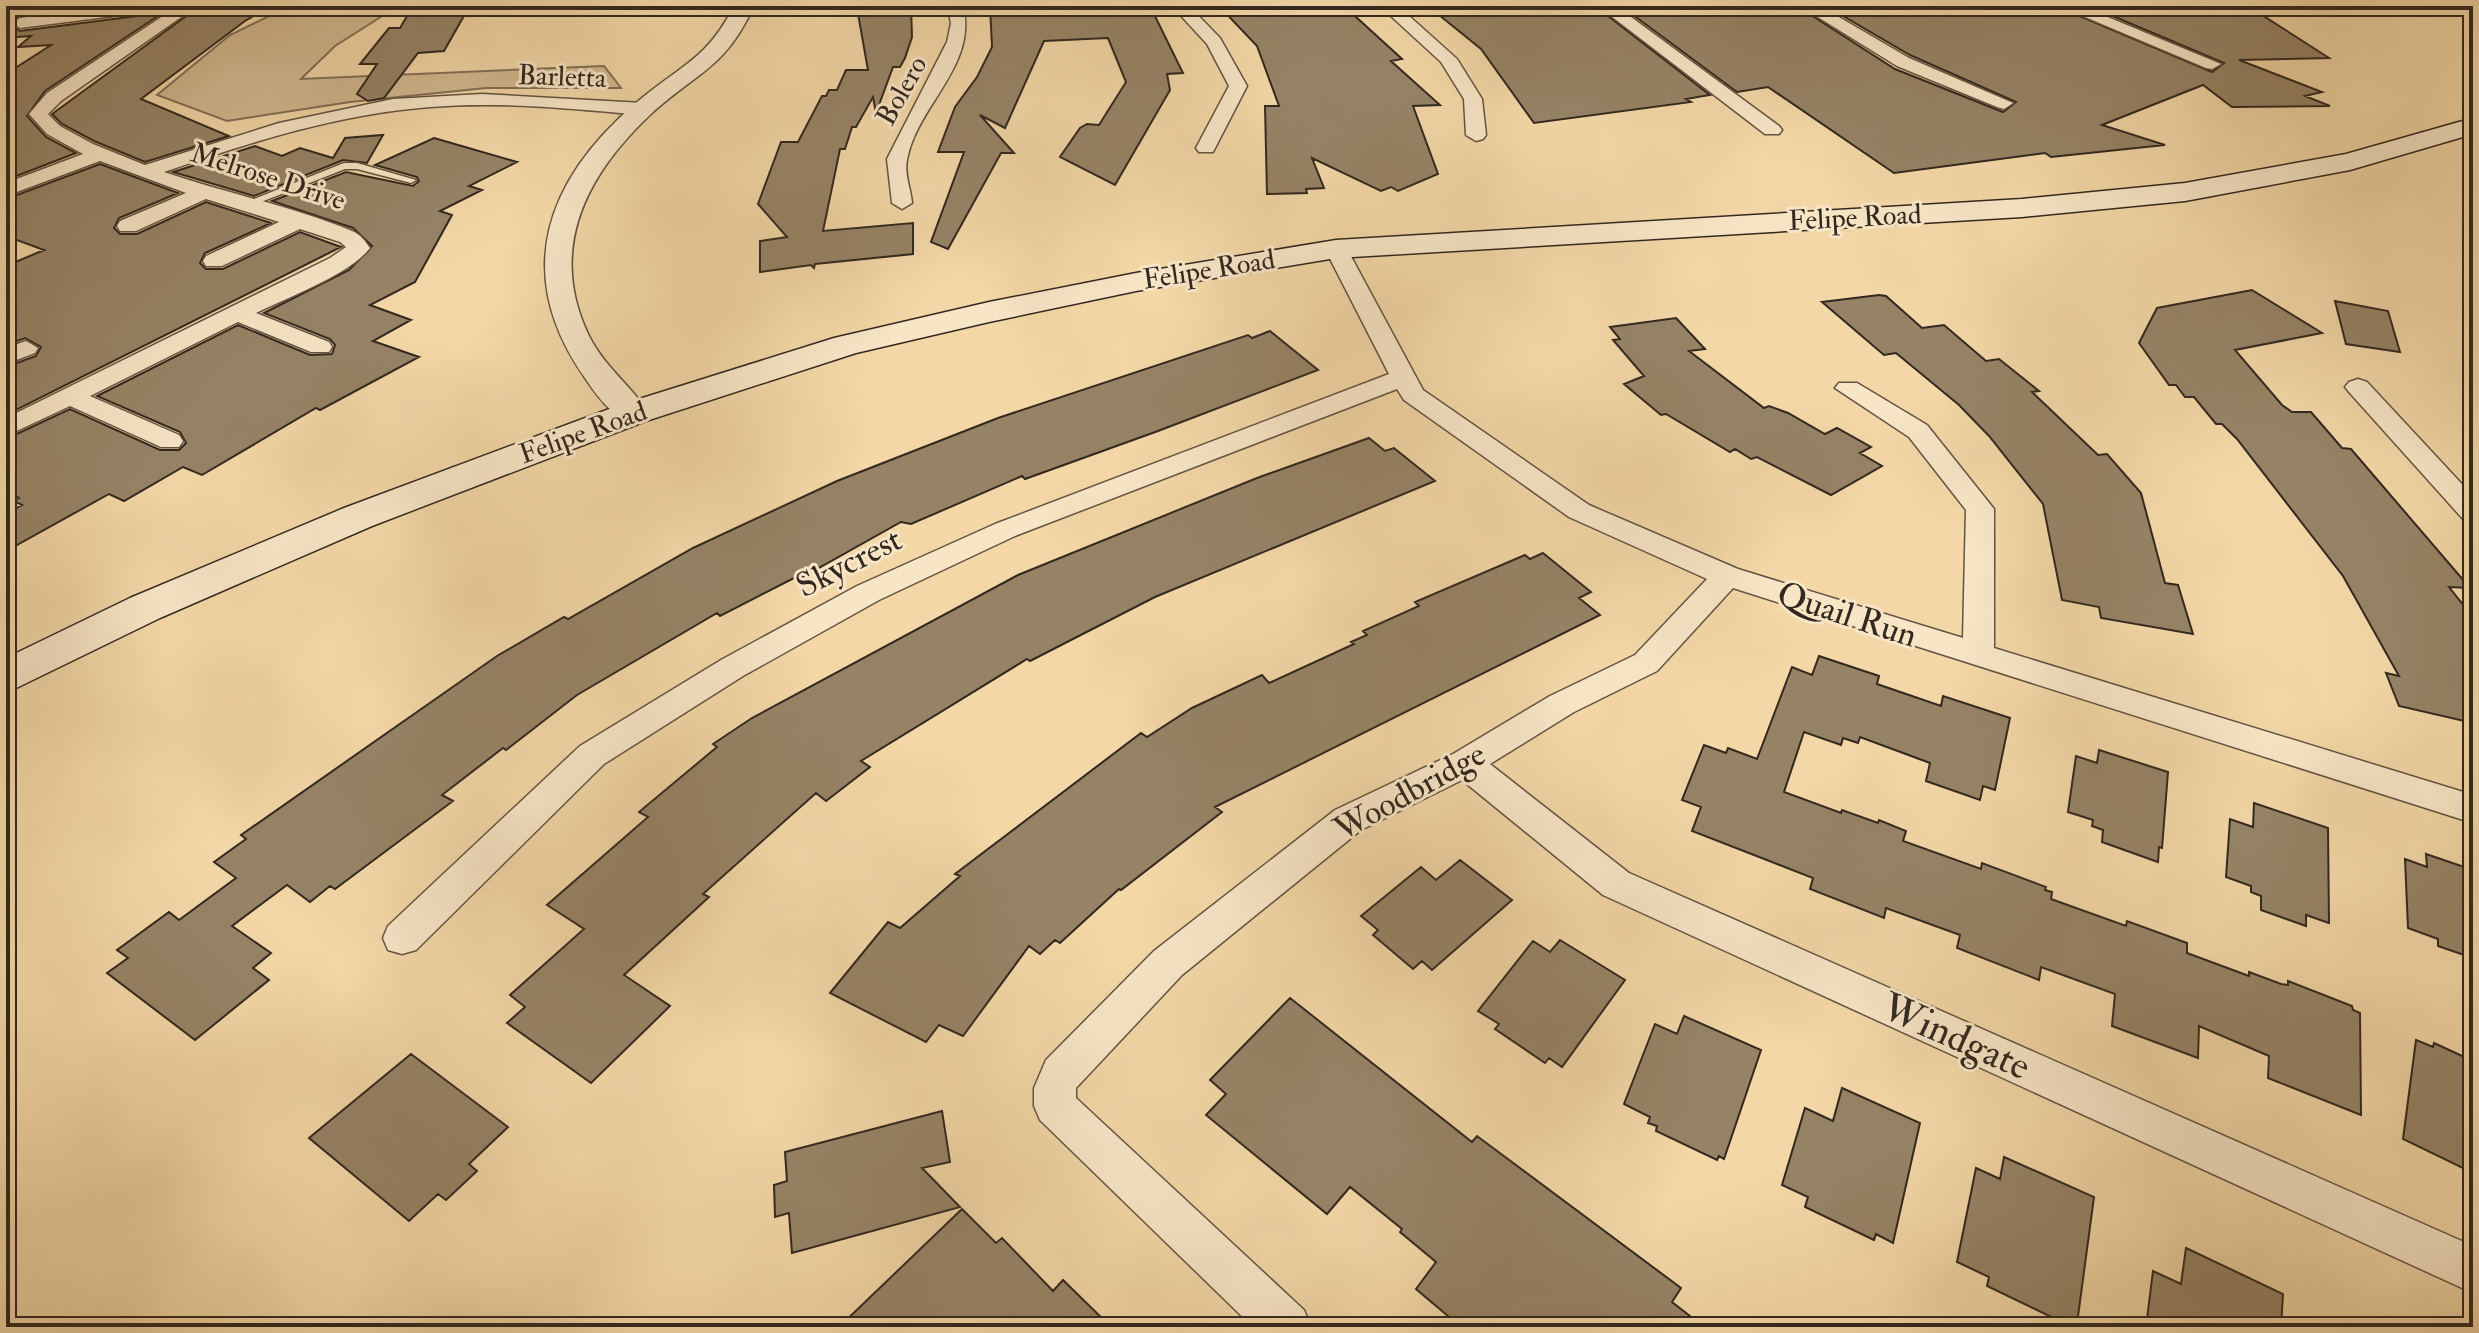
<svg xmlns="http://www.w3.org/2000/svg" width="2479" height="1333" font-family="'IM FELL Double Pica',serif">
<style>
.green{fill:#d2b990;stroke:#827058;stroke-width:2}
.building{fill:#968366;stroke:#32281f;stroke-width:2}
.lines{fill:none;stroke-linecap:round;stroke-linejoin:round}
.service-casing{stroke:#625441;stroke-width:3}
.minor-casing{stroke:#625441;stroke-width:3}
.tertiary-casing{stroke:#625441;stroke-width:3}
.secondary-casing{stroke:#32281f;stroke-width:3}
.service{fill:#f7e5c6;fill-rule:evenodd}
.minor{fill:#f7e5c6;fill-rule:evenodd}
.tertiary{fill:#f7e5c6;fill-rule:evenodd}
.secondary{fill:#f7e5c6;fill-rule:evenodd}
.labels{text-anchor:middle;dominant-baseline:central;stroke-width:6;stroke-linejoin:round;paint-order:stroke}
.far-street-label{font-size:28px;fill:#32281f;stroke:#f7e5c6}
.street-label{font-size:34px;fill:#32281f;stroke:#f7e5c6}
.near-street-label{font-size:40px;fill:#32281f;stroke:#f7e5c6}
</style>
<rect width="100%" height="100%" fill="#f3d7a7"/>
<filter id="stains"><feTurbulence type="fractalNoise" baseFrequency=".0025" numOctaves="4"/><feColorMatrix values="0 0 0 0 .2 0 0 0 0 .09 0 0 0 0 .02 0 0 0 .5 -.17"/></filter>
<radialGradient id="worn" r=".72"><stop offset=".6" stop-color="#630" stop-opacity="0"/><stop offset="1" stop-color="#630" stop-opacity=".3"/></radialGradient>
<path class="green" d="M290,6h108l-63,40 -34,33 303,-13 17,22h-135l-136,14 -123,19 -70,-26 73,-60z"/>
<path class="building" d="M6,6h85l-71,9 -11,9 11,7 133,-17 11,-8h9l-128,85 -18,25 19,21 30,16 -70,27v-106l45,-29 -33,2 13,-11 -25,2z
M200,6h71l-26,15 -104,78 88,37 -84,26 -51,-21 -32,-17 -10,-10z
M911,6l1,31 -7,21 -5,9h-7l-17,46 -3,-16 -17,30h-4l-7,22h-5l-17,82 90,-8v31l-98,10 -1,4 -3,-3 -51,7v-31l27,-4 -29,-33 23,-62h17l24,-46h4l3,-6h8l9,-20h22l-11,-62z
M990,6h160l33,67 -16,1 3,16 -55,95 -55,-28 20,-29 7,-4 12,1 27,-43 -18,-44 -64,3 -39,87 -25,-13 34,38h-13l-53,96 -17,-7 33,-90h-26l17,-45 22,-30 15,-30z
M1219,6h125l58,53 -11,2 49,44 -27,1 25,68 -40,17 -7,-4 -10,4 -69,-33 12,30 -18,1 1,4 -40,1 -2,-88h14l-22,-60z
M1428,6h167l115,89 -24,4 5,3 -157,21 -53,-74z
M1621,6h176l98,63 108,43 13,-10 -106,-47 -84,-49h230l156,66 12,-9 -135,-57h159l81,52 -90,2 83,32 -17,4 25,10 -98,1 -29,-22 -101,40 63,20 -114,12 -6,-4 -151,20 -126,-86 -31,5z
M469,7l-25,44 -26,2 -34,45 -16,3 -11,-7 20,-30h-17l29,-36h11l10,-17z
M383,135l-16,28 -24,-3 -89,36 -81,-24 82,-26 27,10 18,-8 33,10 12,-20z
M434,138l83,24 -48,24 13,4 -42,21 12,4 -37,67 -45,23 41,15 -38,21 46,16 -99,53 -4,-2 -114,67 -19,-8 -59,34 -15,-7 -103,57v-37l16,-9 -8,-4 5,-3 -13,-7v-52l64,-30 90,41h19l7,-7 -6,-11 -83,-36 141,-71 72,30 22,-1 3,-9 -5,-6 -66,-26 85,-43 23,-24 -19,-18 -81,-27 74,-29 67,14 6,-5 -2,-4 -42,-12z
M100,164l78,29 -59,25 -5,10 6,6h17l69,-32 65,21 -66,30 -5,10 6,6h17l77,-37 41,15 -335,168v-48l30,-11 5,-9 -16,-9 -19,7v-79l38,-16 -38,-14v-37z
M2252,290l70,43 -87,17 47,55 10,7h19l31,36 9,1 119,139 -21,-1 24,30v106l-74,-17 -13,-33 13,3 -56,-100 -106,-137 -15,-15h-6l-22,-27h-9l-9,-12h-7l-30,-42 18,-35z
M1879,295l7,1 36,32 22,-3 42,36 13,-2 40,32 -7,1 66,63 9,-1 34,39 24,90 13,2 15,49 -92,-16 -2,-11 -37,-7 -19,-96 -54,-68 -30,-31 -63,-52 -12,2 -62,-53z
M2335,301l53,10 12,41 -54,-8z
M1676,318l29,31 -16,2 75,57 5,-2 19,7 37,21 12,-6 34,19 -11,6 22,13 -51,29 -74,-38 -6,2 -16,-10 -5,3 -64,-38 -5,1 -37,-31 20,-8 -31,-36 7,-1 -10,-12z
M1270,331l48,39 -160,61 -133,48 -3,-3 -111,48 -10,-2 -102,57 -3,-2 -76,39 -3,-3 -140,82 -71,55 -3,-2 -61,47 11,6 -118,88 -5,-3 -20,16 -23,-17 -55,41 39,27 -18,15 16,12 -74,60 -88,-67 21,-15 -11,-8 52,-38 10,8 57,-42 -22,-16 32,-23 -5,-4 256,-179 67,-39 4,2 125,-71 144,-67 161,-63 250,-83 4,3z
M1369,438l16,13 9,-3 41,33 -280,116 -125,64 -3,-2 -166,102 9,6 -44,34 -10,-8 -113,101 6,3 -85,78 46,31 -79,77 -84,-60 18,-16 -15,-12 74,-66 -37,-24 101,-88 -9,-5 78,-65 -4,-3 39,-26 266,-143 239,-97z
M1543,553l48,39 -12,6 21,17 -385,192 7,5 -101,78 -2,-1 -59,54 -5,-3 -15,14 -11,-8 -66,90 -24,-11 -13,17 -96,-49 58,-71 12,6 60,-52 -5,-2 186,-141 6,4 45,-29 70,-33 7,8 85,-39 -3,-2 16,-7 -4,-4 56,-25 -4,-4 110,-47 5,4z
M1819,656l60,20 -2,8 64,22 2,-10 67,22 -15,72 -12,-4 -3,14 -54,-19 4,-18 -70,-26 -2,6 -15,-5 -2,7 -37,-13 -20,60 57,21 1,-3 36,13 1,-3 27,11 -3,10 78,28 1,-6 64,24 -1,3 7,2 -1,7 75,27 1,-5 60,22v10l62,23v-4l32,12 7,1v-4l64,25 1,4 7,3 1,102 -93,-37 1,-22 -70,-30 -1,32 -86,-32 3,-32 -74,-27 -2,13 -82,-32 3,-13 -74,-27 -2,10 -74,-29 3,-11 -121,-47 9,-24 -19,-7 22,-55 22,8 2,-5 29,11 35,-92 20,8z
M2099,750l69,22 -6,76 -3,-1 -1,15 -56,-20 1,-12 -11,-4 1,-6 -25,-8 8,-56 21,7z
M2254,803l74,25 1,95 -23,-8v11l-45,-16v-14l-10,-4v-6l-25,-9 4,-58 23,8z
M2426,854l47,16v88l-35,-12v-7l-30,-11 -3,-69 22,8z
M1460,860l52,40 -80,70 -10,-9 -9,8 -40,-34 5,-5 -17,-14 60,-49 15,13z
M1560,940l65,40 -63,87 -13,-9 -4,5 -50,-34 4,-5 -21,-13 55,-70 17,11z
M1290,998l182,144 5,-6 204,152 -9,14 32,25h-243l-45,-38 20,-27 -36,-30 2,-3 -52,-42 -23,27 -121,-99 20,-21 -16,-14z
M1684,1016l77,34 -37,109 -5,-3 -2,4 -61,-29 1,-5 -9,-3 2,-6 -26,-13 31,-80 22,10z
M2416,1040l17,7 1,-4 39,18v112l-70,-34z
M411,1054l97,73 -39,37 8,7 -31,29 -8,-6 -29,27 -100,-83z
M1842,1088l78,35 -27,120 -17,-9 -2,6 -69,-33 3,-10 -26,-12 23,-77 28,13z
M942,1111l8,51 -28,6 38,39 -168,46 -3,-40 -14,4 -1,-32 13,-4 -2,-29z
M2004,1157l90,40 -17,127 -6,-3 -1,5 -83,-40 2,-9 -32,-15 19,-94 24,11z
M962,1209l34,34 6,-5 51,53 10,-11 48,47h-272z
M2186,1248l97,46 -2,33h-135l7,-56 28,13z"/>
<g class="lines">
<defs>
<path id="service" d="M344,163h13l59,17 -5,3 -54,-14h-12l-97,38 -9,-2z"/>
<path id="minor" d="M115,6h46l-8,5 -133,17 -8,-5 8,-5z
M178,6h19l-136,95 -13,13 12,12 33,18 52,21 134,-42 114,-24 89,-5 161,9 9,6 -9,6c-71,-6 -142,-14 -213,-8 -92,7 -179,35 -266,65 61,21 131,35 188,59 8,3 13,10 18,17 -21,27 -82,49 -114,65l73,29 3,5 -3,5h-18l-73,-30 -148,74 89,39 4,6 -4,6h-18l-91,-41 -64,30v-18l324,-160 16,-11 -6,-5 -40,-13 -78,37h-16l-3,-5 3,-5 73,-34 -73,-23 -70,32h-16l-3,-5 3,-5 66,-28 -86,-32 -94,35v-13l77,-29 -36,-20 -18,-20 18,-21z
M563,6l-31,9 -8,-5 4,-4z
M947,6h16c15,60 -46,99 -56,154 -3,14 4,29 5,43l-10,6 -10,-6 -5,-44 60,-117 4,-19z
M1172,6h17l31,32 27,48 -34,66h-14l-3,-4 33,-62 -22,-42z
M1380,6h18l59,53 25,40 4,36 -3,4 -7,2 -10,-6 -2,-36 -23,-37z
M1598,6h18l163,120 3,4 -3,4h-14z
M1800,6h20l89,52 104,45 -9,6 -7,-2 -100,-41z
M2059,6h22l140,58 -9,5 -6,-1z
M1336,242l11,7 76,141 166,115 149,64 225,69 3,-128 -57,-73 -74,-49 4,-5h18l70,42 67,84v139l479,147v28l-740,-235 -76,83 -83,41 -84,52 139,109 844,373v47l-870,-398 -141,-115 -101,50 -179,145 -106,113v10l228,212 7,17h-58l-213,-207 -6,-14v-18l12,-28 108,-109 181,-141 118,-56 97,-58 85,-41 72,-76 -138,-62 -165,-117 -7,-11 -382,147 -136,64 -136,76 -139,88 -188,186 -14,4 -14,-4 -5,-12 5,-12 192,-180 141,-86 136,-74 138,-62 394,-150 -64,-125z
M26,341l12,7 -3,5 -29,11v-16z
M2358,379l9,3 106,114v26l-10,-3 -114,-127 -4,-5 4,-5z"/>
<path id="tertiary" d="M734,6h20c-30,64 -56,65 -103,108 -65,61 -104,135 -62,222 15,30 42,50 60,77l-5,7c-26,6 -45,-21 -59,-42 -73,-104 -40,-197 51,-275 43,-37 71,-43 98,-97z"/>
<path id="secondary" d="M2473,118v16l-123,36 -165,31 -163,16 -686,41 -200,33 -147,31 -133,31 -210,68 -274,105 -212,92 -154,75v-35l124,-60 214,-90 276,-103 214,-67 155,-36 147,-29 200,-33 686,-41 163,-16 161,-29z"/>
</defs>
<use href="#service" class="service-casing"/>
<use href="#minor" class="minor-casing"/>
<use href="#tertiary" class="tertiary-casing"/>
<use href="#secondary" class="secondary-casing"/>
<use href="#service" class="service"/>
<use href="#minor" class="minor"/>
<use href="#tertiary" class="tertiary"/>
<use href="#secondary" class="secondary"/>
</g>
<g class="labels">
<g class="far-street-label">
<text transform="translate(562 77) rotate(2)">Barletta</text>
<text transform="translate(902 91) rotate(-61)">Bolero</text>
<text transform="translate(268 177) rotate(18)">Melrose Drive</text>
<text transform="translate(1855 218) rotate(-3)">Felipe Road</text>
<text transform="translate(1209 270) rotate(-9)">Felipe Road</text>
<text transform="translate(583 433) rotate(-20)">Felipe Road</text>
</g>
<g class="street-label">
<text transform="translate(849 563) rotate(-27)">Skycrest</text>
<text transform="translate(1847 615) rotate(18)">Quail Run</text>
<text transform="translate(1410 792) rotate(-29)">Woodbridge</text>
</g>
<g class="near-street-label">
<text transform="translate(1956 1037) rotate(24)">Windgate</text>
</g>
</g>
<rect width="2479" height="1333" fill="none" stroke="#f3d7a7" stroke-width="32"/>
<rect x="8" y="8" width="2463" height="1317" fill="none" stroke="#32281f" stroke-width="4"/>
<rect x="16" y="16" width="2447" height="1301" fill="none" stroke="#32281f" stroke-width="2"/>
<rect width="100%" height="100%" filter="url(#stains)"/>
<rect width="100%" height="100%" fill="url(#worn)"/>
</svg>
